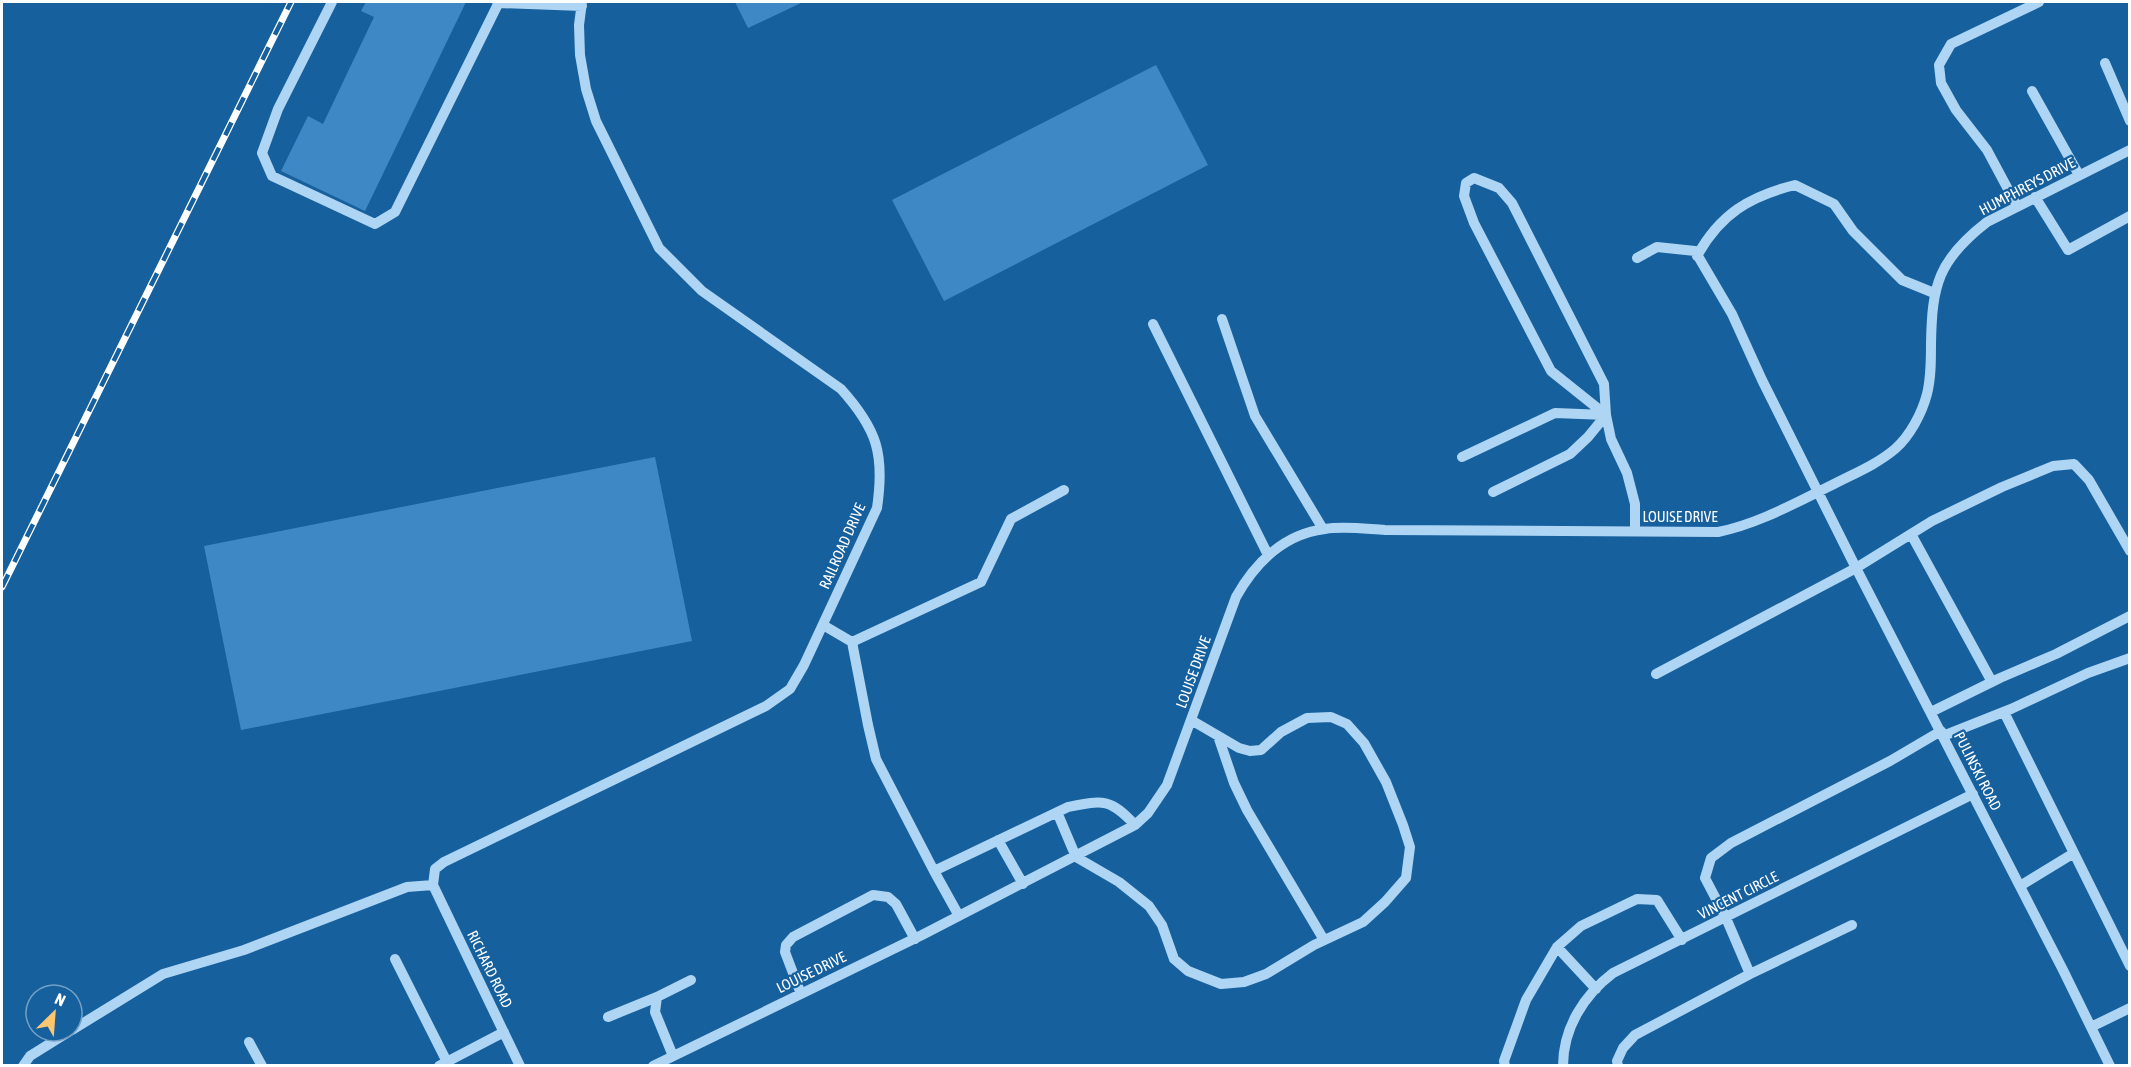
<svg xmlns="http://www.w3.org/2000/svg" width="2131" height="1067" font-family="'Asap Condensed',sans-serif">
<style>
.building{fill:#3e89c5}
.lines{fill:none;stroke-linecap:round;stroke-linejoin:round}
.minor{stroke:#aed5f3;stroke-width:10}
.rail-casing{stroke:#fff;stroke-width:7}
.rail{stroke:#16609e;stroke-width:4.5;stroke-dasharray:14;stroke-linecap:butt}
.labels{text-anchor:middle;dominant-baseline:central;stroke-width:4.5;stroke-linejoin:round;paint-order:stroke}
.street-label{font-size:15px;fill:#fff;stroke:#16609e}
</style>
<rect width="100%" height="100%" fill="#16609e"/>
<path class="building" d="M366,2h100l-101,209 -84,-40 27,-55 15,8 51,-107 -13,-6z
M735,2h68l-55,26z
M1156,65l52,100 -264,136 -52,-101z
M655,457l37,184 -451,89 -37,-184z"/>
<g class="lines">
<path class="minor" d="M332,2l-54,107 -16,44 10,23 103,48 20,-12 104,-210
M497,2l1,1 84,3
M2105,63l25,58
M2032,91l47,84
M2035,197l33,53 62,-34
M2017,206l-30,-56 -31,-40 -15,-27 -2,-18 12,-21 88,-42
M1697,256c23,-42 53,-60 98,-71l39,19 19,27 49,49 32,13
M1637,258l20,-11 38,4 37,63 30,66 94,188 207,402 47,96
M1222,319l33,97 68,113
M1153,324l115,231
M1606,415l-55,-44 -77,-148 -10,-27 2,-13 8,-5 25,10 13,15 92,181 2,31 5,24 16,34 8,31v27
M1462,457l93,-44 51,2
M1493,492l77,-38 18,-17 18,-22
M1911,534l81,148
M823,625l29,17 16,83 8,34 58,112
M852,642l129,-60 30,-63 53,-29
M1656,674l200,-106 76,-47 70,-34 51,-21 21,-2 15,16 41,71
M1931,712l69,-34 56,-24 74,-38
M2004,712l126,254
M1218,736l16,47 13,27 77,130
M1943,736l68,-27 77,-36 42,-15
M1057,812l19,45 43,25 30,24 13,19 12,34 14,12 33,13 23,-2 22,-8 48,-29 49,-23 22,-20 21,-24 4,-31 -7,-22 -17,-43 -22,-39 -17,-19 -16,-7 -24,1 -26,14 -20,18 -11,1 -11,-3 -48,-28
M998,840l25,44
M433,885l2,-16 9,-7 322,-156 24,-17 14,-24 73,-157c8,-54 0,-79 -36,-119l-139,-98 -43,-43 -63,-127 -10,-32 -6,-34 -1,-30 3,-23
M433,885l87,181
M2020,886l54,-33
M959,916l-25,-45 134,-64c35,-7 42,-9 67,18
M1557,947l39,42
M395,959l52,103
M1750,974l102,-49
M801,994l-16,-42 1,-7 7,-8 80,-42 15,2 8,7 19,35
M608,1017l49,-20
M2091,1027l39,-19
M72,1030l91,-56 81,-24 163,-63 26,-2
M249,1042l13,24
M673,1056l-18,-44 2,-15 34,-17
M23,1066l7,-10 40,-25
M439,1066l65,-34
M653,1066l269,-131 213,-110 13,-12 19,-28 69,-188c19,-34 48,-63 89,-68 19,-3 41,0 60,1l333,2c40,-8 77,-29 114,-47 21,-11 44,-20 63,-36 15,-13 27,-36 32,-55 4,-16 4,-33 4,-50 1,-59 7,-84 56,-122l143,-72
M1505,1066l-1,-5 22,-61 31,-53 24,-21 56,-27 20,1 25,40
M1563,1066c0,-38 21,-71 50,-93l360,-179
M1618,1066l-1,-5 6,-13 12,-13 115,-61 -24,-56 -21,-40 6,-20 20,-15 159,-82 51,-30"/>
<defs>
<path id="rail" d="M2,587l289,-585"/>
</defs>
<use href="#rail" class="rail-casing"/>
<use href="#rail" class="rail"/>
</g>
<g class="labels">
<g class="street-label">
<text transform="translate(2027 186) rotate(-28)">HUMPHREYS DRIVE</text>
<text x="1680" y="516">LOUISE DRIVE</text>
<text transform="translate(842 546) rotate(-66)">RAILROAD DRIVE</text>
<text transform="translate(1193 672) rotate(-70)">LOUISE DRIVE</text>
<text transform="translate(1978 771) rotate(63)">PULINSKI ROAD</text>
<text transform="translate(1738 895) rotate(-27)">VINCENT CIRCLE</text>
<text transform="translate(490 969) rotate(64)">RICHARD ROAD</text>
<text transform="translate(811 972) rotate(-26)">LOUISE DRIVE</text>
</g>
</g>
<rect width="2131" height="1067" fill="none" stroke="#ffffff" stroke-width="6"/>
<g transform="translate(54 1013) rotate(25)"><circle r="28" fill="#16609e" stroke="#73a0c5" stroke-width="1.5"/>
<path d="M0-4.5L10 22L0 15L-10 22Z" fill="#ffc670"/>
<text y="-9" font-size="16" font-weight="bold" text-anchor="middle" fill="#ffffff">N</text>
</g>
</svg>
